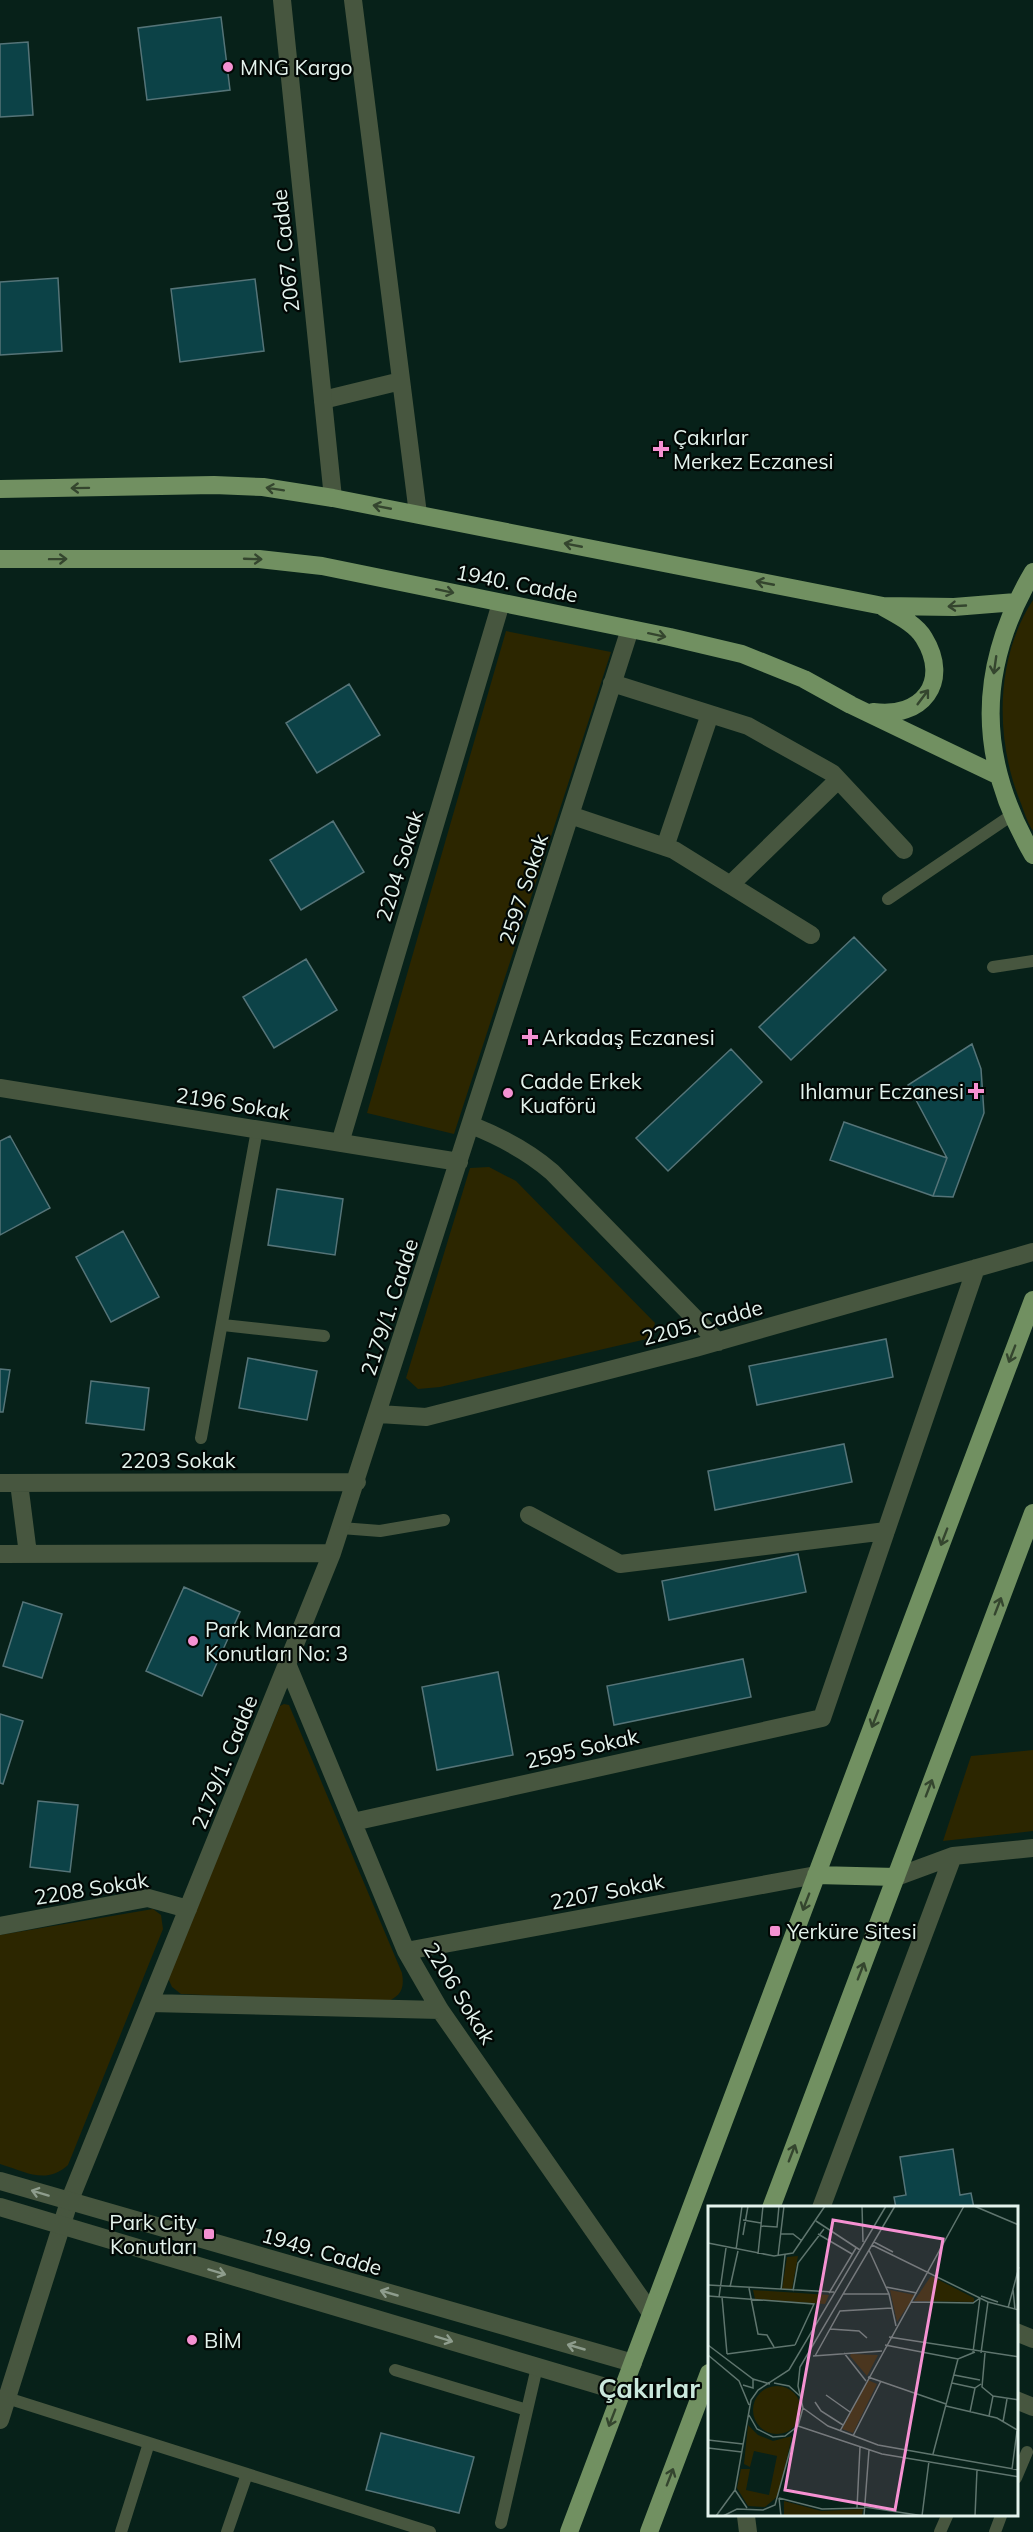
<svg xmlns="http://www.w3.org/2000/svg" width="1033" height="2532" font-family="Mulish,sans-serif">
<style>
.green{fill:#2c2600}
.building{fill:#0c4247;stroke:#557478;stroke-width:1.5}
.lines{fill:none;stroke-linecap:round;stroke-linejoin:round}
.service{stroke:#47563f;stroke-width:12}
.minor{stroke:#47563f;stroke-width:18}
.tertiary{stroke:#47563f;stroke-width:18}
.primary{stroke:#719061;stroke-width:18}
.oneway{stroke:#34452e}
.oneway2{stroke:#8e9d8d}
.poi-dot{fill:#f591d2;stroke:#020805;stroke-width:2}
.labels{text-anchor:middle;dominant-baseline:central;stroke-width:4.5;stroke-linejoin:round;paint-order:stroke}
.poi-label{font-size:21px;fill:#e4f3ed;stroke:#020805;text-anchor:start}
.street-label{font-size:21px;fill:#e4f3ed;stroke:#020805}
.district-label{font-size:27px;font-weight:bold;fill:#cae8dc;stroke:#020805}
.inset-road{fill:none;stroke:#5f756e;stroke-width:1.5}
.view{fill:#f591d2;fill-opacity:0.15;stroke:#f591d2;stroke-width:3}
.inset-edge{fill:none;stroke:#e4f3ed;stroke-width:3}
</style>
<rect width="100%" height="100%" fill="#072119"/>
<path class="green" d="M1033,600v231c-6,-9 -9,-20 -13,-30 -25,-62 -25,-143 13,-201z
M506,631l105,21 -157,482 -87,-21z
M489,1167l27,14 139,142 -4,15 -211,49 -22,2 -12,-11 64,-210z
M284,1704l5,1 113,268c3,17 -2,24 -18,30l-203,-9 -9,-7 -5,-11 113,-270z
M1033,1750v81l-90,10 28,-85z
M153,1909l8,6 2,14 -95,236c-22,20 -42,7 -68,-1v-229z"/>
<path class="building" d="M221,17l9,73 -83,10 -9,-72z
M28,42l5,73 -33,2v-73z
M58,278l4,73 -62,4v-73z
M255,279l9,72 -84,11 -9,-73z
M349,684l31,51 -63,38 -31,-50z
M333,821l31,51 -63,38 -31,-50z
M854,937l32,33 -95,90 -32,-33z
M306,959l31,51 -63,38 -31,-51z
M972,1044l9,25 3,44 -31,84 -20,-1 14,-38 -39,-73z
M731,1049l31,33 -94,89 -32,-33z
M844,1122l103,36 -14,38 -103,-36z
M10,1136l40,72 -50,27v-94z
M277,1189l66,10 -8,56 -67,-10z
M123,1231l36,66 -48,25 -35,-65z
M886,1339l7,38 -136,28 -8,-39z
M248,1358l69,13 -10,49 -68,-12z
M0,1369l10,1 -7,42h-3z
M91,1381l58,7 -5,42 -58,-7z
M844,1444l8,38 -137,28 -7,-39z
M798,1554l8,38 -137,28 -7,-39z
M184,1587l56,25 -38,84 -56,-25z
M23,1602l39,12 -20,64 -39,-12z
M743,1659l8,38 -137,28 -7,-39z
M498,1672l15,83 -76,15 -15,-83z
M0,1714l23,7 -20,63 -3,-1z
M38,1801l40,4 -8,67 -40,-5z
M953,2149l7,46 11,-2 3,15h-78l-2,-11 12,-2 -6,-38z
M381,2433l93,24 -15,56 -93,-23z"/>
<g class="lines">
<path class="service" d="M888,899l124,-84
M993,967l40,-6
M223,1325l101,11
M201,1438l56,-308
M341,1528l39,3 64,-11
M395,2370l132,40
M7,2398l423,134
M1016,2478l11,-26
M501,2523l36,-156
M121,2532l28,-89
M227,2532l20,-58
M940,2532l7,-16
M995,2532l6,-16"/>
<path class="minor" d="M353,0l65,514
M323,400l78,-19
M612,683l136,43 84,47 72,77
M570,815l104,35 137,85
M665,847l45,-133
M730,885l108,-105
M0,1088l459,74
M471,1125c30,12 57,26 81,47l166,170
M340,1143l161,-540
M379,1414l47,3 269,-69 338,-96
M0,1483l357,-1
M19,1483l9,71
M529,1515l91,49 266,-33
M0,1554l332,-1
M288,1666l118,285 34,59 211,303
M353,1822l469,-104 154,-450
M896,1877l57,-21 80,-8
M0,1926l148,-28 40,11
M406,1951l410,-76
M150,2003l290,7
M821,2208l132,-352
M1016,2332l17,7
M1016,2400l17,7
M0,2420l69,-218 263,-649 298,-924
M746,2516l2,16"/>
<path class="tertiary" d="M282,0l51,498
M0,2181l633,182
M0,2207l622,185"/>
<path class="primary" d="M0,489l214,-4 49,2 70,11 550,108 71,1 62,-5
M0,559h259l63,7 348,71 72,17 62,25 47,26 146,70
M1033,572c-57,97 -56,187 0,283
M873,712c49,7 78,-30 51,-74 -8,-14 -27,-23 -41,-31
M816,1875l80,2
M771,2208l262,-695
M569,2532l464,-1232
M649,2532l60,-159"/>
</g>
<defs><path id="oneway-shaft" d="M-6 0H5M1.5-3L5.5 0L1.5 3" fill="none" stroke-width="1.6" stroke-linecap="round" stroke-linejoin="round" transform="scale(1.5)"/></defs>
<g class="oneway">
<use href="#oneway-shaft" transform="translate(80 488) rotate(179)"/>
<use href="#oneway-shaft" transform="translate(275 489) rotate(-171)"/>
<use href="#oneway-shaft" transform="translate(382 507) rotate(-169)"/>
<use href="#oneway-shaft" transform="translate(573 545) rotate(-169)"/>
<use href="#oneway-shaft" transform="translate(58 559) rotate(-1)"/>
<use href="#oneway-shaft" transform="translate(253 559) rotate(2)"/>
<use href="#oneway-shaft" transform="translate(765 583) rotate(-169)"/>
<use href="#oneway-shaft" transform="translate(445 591) rotate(12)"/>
<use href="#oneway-shaft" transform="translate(957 606) rotate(177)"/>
<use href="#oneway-shaft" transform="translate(657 635) rotate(12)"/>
<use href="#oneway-shaft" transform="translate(995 665) rotate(98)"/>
<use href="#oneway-shaft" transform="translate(923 697) rotate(-53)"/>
<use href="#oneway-shaft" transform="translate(1012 1354) rotate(111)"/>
<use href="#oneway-shaft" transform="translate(944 1537) rotate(111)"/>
<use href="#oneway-shaft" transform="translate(998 1606) rotate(-69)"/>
<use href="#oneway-shaft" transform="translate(875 1719) rotate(111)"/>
<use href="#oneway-shaft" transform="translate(929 1788) rotate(-69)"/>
<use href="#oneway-shaft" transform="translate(806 1902) rotate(111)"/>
<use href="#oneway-shaft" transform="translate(861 1971) rotate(-69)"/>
<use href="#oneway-shaft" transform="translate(792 2153) rotate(-69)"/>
<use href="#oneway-shaft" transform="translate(612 2418) rotate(111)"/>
<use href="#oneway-shaft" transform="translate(670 2477) rotate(-69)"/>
</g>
<g class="oneway2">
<use href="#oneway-shaft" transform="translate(40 2193) rotate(-163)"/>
<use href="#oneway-shaft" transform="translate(217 2272) rotate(17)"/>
<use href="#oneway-shaft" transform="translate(389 2293) rotate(-164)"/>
<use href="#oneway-shaft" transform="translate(444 2339) rotate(17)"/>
<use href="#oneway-shaft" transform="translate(576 2347) rotate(-164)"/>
</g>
<g class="poi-dot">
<circle cx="228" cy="67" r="6"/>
<path d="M658 440h6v6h6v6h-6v6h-6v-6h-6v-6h6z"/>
<path d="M527 1028h6v6h6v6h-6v6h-6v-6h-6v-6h6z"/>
<path d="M973 1082h6v6h6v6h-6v6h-6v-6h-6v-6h6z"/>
<circle cx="508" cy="1093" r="6"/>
<circle cx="193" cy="1641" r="6"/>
<rect x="769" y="1925" width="12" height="12" rx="3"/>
<rect x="203" y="2228" width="12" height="12" rx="3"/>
<circle cx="192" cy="2340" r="6"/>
</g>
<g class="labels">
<g class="poi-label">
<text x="240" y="67">MNG Kargo</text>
<text x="673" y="437">Çakırlar<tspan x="673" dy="24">Merkez Eczanesi</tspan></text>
<text x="542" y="1037">Arkadaş Eczanesi</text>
<text x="520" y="1081">Cadde Erkek<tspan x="520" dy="24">Kuaförü</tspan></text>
<text x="964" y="1091" text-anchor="end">Ihlamur Eczanesi</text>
<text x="205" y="1629">Park Manzara<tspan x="205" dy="24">Konutları No: 3</tspan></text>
<text x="787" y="1931">Yerküre Sitesi</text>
<text x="197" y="2222" text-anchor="end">Park City<tspan x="197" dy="24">Konutları</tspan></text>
<text x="204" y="2340">BİM</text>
</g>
<g class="street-label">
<text transform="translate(285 251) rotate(-96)">2067. Cadde</text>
<text transform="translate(517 583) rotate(11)">1940. Cadde</text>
<text transform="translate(399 866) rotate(-73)">2204 Sokak</text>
<text transform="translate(523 889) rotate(-72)">2597 Sokak</text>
<text transform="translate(233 1103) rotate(9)">2196 Sokak</text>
<text transform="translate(389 1307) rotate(-72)">2179/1. Cadde</text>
<text transform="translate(702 1322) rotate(-15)">2205. Cadde</text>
<text x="178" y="1460">2203 Sokak</text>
<text transform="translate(582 1748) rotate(-13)">2595 Sokak</text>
<text transform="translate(224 1762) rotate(-68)">2179/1. Cadde</text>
<text transform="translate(91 1888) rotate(-9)">2208 Sokak</text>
<text transform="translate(607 1891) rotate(-11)">2207 Sokak</text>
<text transform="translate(460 1993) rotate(58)">2206 Sokak</text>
<text transform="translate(322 2251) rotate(16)">1949. Cadde</text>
</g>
<g class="district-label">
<text x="649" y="2388">Çakırlar</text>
</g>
</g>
<g transform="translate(708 2206)">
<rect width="310" height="310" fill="#072119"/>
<path d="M90,50l-6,33h-10l5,-32zM223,70l43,22v4l-60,-1zM45,84l76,5 -4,9 -70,-5zM182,84l25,5 -18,27zM170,149l-11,21 -17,-20 1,-2zM160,174l9,4 -24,49 -11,-4zM45 204a24 24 0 1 1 48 0a24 24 0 1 1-48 0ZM40,219l10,10 15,6 19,-5 -14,60 -13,11 -17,-1 -11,-18 4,-19h9l-4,21 23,5 8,-39 -23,-5 -4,16 -6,-3zM76,295l37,10 42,-2 -1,7h-78z" fill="#2c2600"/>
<path class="inset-road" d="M154,0l1,36M266,0l45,19M35,14l18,3M108,15l44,29M53,20l16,1 2,-21M73,28h12l9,7M110,28l34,20M35,29l5,-29M166,36l19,10M0,37l66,13 19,-3 32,-47M164,39l116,57 31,8M28,44l6,-44M161,44l20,44 7,32M50,48l5,-48M70,50l6,-50M0,79l126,7M22,81l8,-36M178,81l31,6M41,82l9,46 9,1 7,12M305,83l2,21M73,84l4,-35M85,85l5,-28 26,-34M121,87l27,-45M135,88h46M0,90l106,8 -19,41M273,90l17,6M11,91l7,-49M14,91l5,57M203,96l62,1 7,-5M300,102l11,-41M122,123l29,2 8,7M181,131l130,20M0,139l45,34 17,5M177,139l73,14 17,-7M265,146l7,-54M136,147l22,28M273,147l7,-51M277,147l-3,34 11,9 26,4M19,148l68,-9M0,149l31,26 10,24M105,150l69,-5M107,150l25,-45 52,-3M246,169l26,5M160,171l78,27M66,177l15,3 11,10M244,177l23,5M35,179l10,3v-9M118,189l24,17M107,196l6,9 22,14M238,200l51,12 22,13M95,202l25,18 50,19 141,25M262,206l5,-24 6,-4M41,209l8,14 16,8 12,-1 13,-10 5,-18 -5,-22 2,-19 95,-161M281,210l4,-20M295,216l4,-23M90,220l84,28 137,23M132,225l124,-225M145,230l28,-55M0,234l35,4M0,242l34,4M225,248l25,-95M304,263l5,-38M71,292l43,11 43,-1M71,292l2,18M157,301l59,9M39,302l-12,-18 16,-90 7,-10 31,-20 97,-164M149,302l3,-61M8,310l19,-26M15,310l14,-7 26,1 12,-5 21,-76M156,310l5,-66M214,310l7,-55M267,310l2,-46"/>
<path class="view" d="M125,14l110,19 -48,271 -110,-20z"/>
<rect width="310" height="310" class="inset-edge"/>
</g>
</svg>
